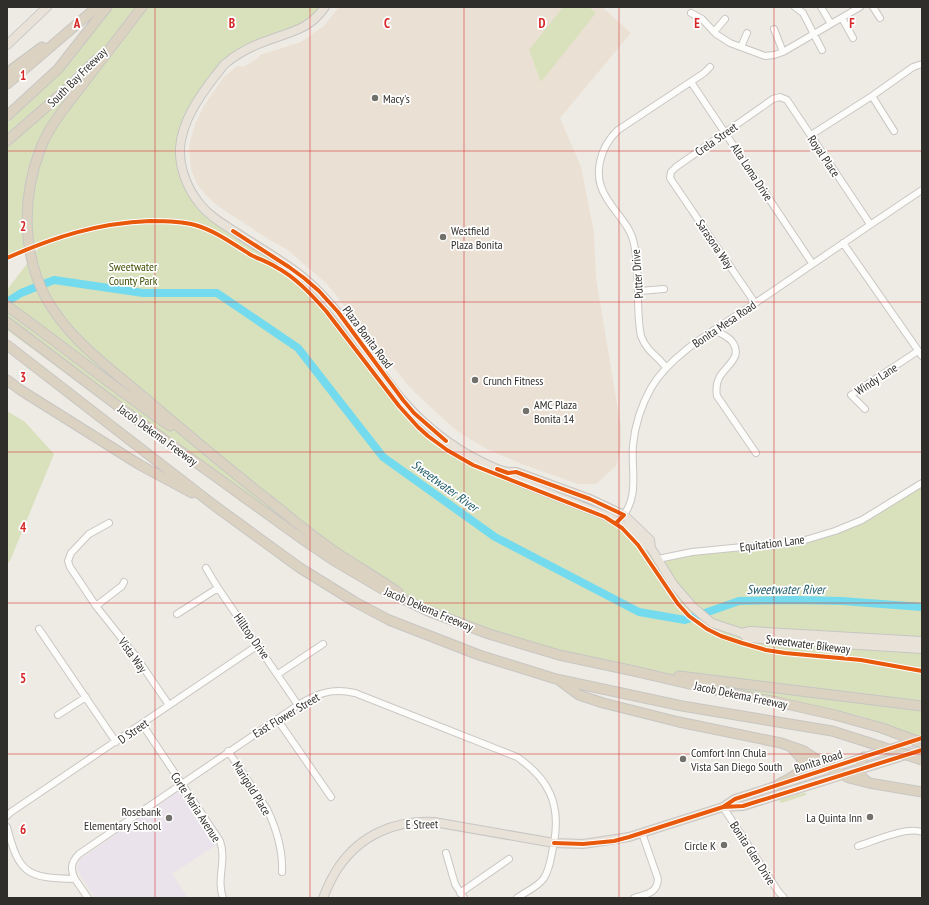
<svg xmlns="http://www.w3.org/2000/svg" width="929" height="905" font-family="'PT Sans Narrow',sans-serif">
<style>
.commercial{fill:#ebe0d4}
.education{fill:#eae3ec}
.green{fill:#d9e1bc}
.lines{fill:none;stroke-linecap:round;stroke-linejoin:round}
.river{stroke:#74dbee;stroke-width:8}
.minor-casing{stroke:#cac7c3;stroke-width:8}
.major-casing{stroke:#c7c6c3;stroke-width:10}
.highway-casing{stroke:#c7c6c3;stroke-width:11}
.minor{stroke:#fcfcfb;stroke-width:6}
.major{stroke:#e9e2d9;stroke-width:8}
.highway{stroke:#dcd2c2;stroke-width:9}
.highway-bridge-casing{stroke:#c7c6c3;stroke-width:11;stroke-linecap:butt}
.highway-bridge{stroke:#dcd2c2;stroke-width:9}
.cycleway-casing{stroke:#fff;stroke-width:6}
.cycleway{stroke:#e8590c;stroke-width:4}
.grid{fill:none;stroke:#d62828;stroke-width:1;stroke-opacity:0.55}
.poi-dot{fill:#72706b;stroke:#fff;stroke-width:1.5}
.labels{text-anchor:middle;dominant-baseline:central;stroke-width:3.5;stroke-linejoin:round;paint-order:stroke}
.street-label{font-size:12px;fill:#302e2a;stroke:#fff}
.poi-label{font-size:12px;fill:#302e2a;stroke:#fff;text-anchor:start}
.park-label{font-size:12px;fill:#3e4d01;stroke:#fff}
.water-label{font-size:13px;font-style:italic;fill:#255f6c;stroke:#fff}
.grid-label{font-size:13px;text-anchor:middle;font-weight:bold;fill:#d62828;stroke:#fff;stroke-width:3.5;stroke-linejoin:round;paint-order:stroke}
</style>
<rect width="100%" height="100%" fill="#eeeae4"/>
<path class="commercial" d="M339,7l148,1 115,-1 29,26 -71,85 21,49 13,66 2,45 25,150v18l-5,20 -20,18h-18l-56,-20 -37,-16 -22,-13 -11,-8 -32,-30 -14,-14 -79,-99 -39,-34 -20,-11 -50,-33 -13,-12 -8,-10 -6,-15 -2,-23 6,-22 10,-20 18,-26 14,-12 6,1 14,-8 3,-4 41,-13 23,-16z"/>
<path class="education" d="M180,790l36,55 -44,29 16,24h-93l-18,-29 2,-9z"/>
<path class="green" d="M108,7h218l-7,8 -86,42 -46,63 -6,37 16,43 116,86 87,111 64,55 139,56 20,9 36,44 34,-9 62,-6 80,-14 87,-48v254l-40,-10 -18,-11 -85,-19 -54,-9 -236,-55 -160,-72 -88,-60 -67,-51 -91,-65 -76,-56v-40l35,-46 -10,2 -25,10v-133l9,-8 47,-58z
M563,7h26l7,6 -55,69 -12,-32z
M7,411l18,11 29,32 -44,107 -3,3z
M803,793h3v2l-25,8 -2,-3z"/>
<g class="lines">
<path class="river" d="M7,302l14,-9 33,-13 89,13h74l81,55 85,109 112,80 144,75 46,8 54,-19 56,-1 47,1 80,6"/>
<defs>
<path id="minor" d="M795,7l8,6 19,37
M821,7l10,17
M873,7l7,11
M691,13l11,6 14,15 14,9 35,13 9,-1 9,-3 77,-45
M842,18l11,20
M774,29l9,23
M714,32l11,-13
M741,47l6,-14
M691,82l121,181
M872,96l22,35
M811,135l61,-39 41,-29 9,-3
M843,243l79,113
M639,291l25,-2
M755,303l-81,-119 -4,-6 1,-6 5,-5 97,-68 7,-2 7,3 83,124
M715,330c6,4 15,7 18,13 10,15 -9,24 -14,35 -3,6 -3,12 -2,18l39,57
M666,368c-8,-13 -18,-14 -25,-32 -6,-29 0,-63 -7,-92 -3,-18 -19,-31 -28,-47 -14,-22 -6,-50 12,-67l86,-57 6,-6
M865,409l-14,-14 67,-44
M621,518c19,-20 10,-48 12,-73 2,-20 8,-39 18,-57 21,-36 69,-61 103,-84 56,-38 111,-76 168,-114
M109,523l-20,11 -18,19 -3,8 2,6 26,39 38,48 35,51
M658,559l34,-7 61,-6h17l35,-6 30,-9 27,-11 60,-37
M206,568l12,20 80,117
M96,606l26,-20 2,-4
M177,614l41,-26
M39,629l77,113
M278,674l45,-30
M58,715l28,-18
M277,719l54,78
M142,724l78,117c7,19 -4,38 3,57
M228,751l39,58c10,21 16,41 15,63
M723,807l55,84 6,7
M7,816l4,-4 247,-167
M7,827c12,47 20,51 68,52l13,19
M858,846c16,-5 49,-20 64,-14
M446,853l9,31 9,14
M75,879c-5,-10 -4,-17 4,-25l219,-149c20,-12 34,-17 57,-12l162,64c32,22 44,47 37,86 -3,12 -3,24 -10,35 -6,9 -19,14 -27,20
M460,893l49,-34
M634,898c12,-4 23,-4 24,-19l-16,-46"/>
<path id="major" d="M325,7c-17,24 -34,24 -59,34 -14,5 -28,12 -40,22 -4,3 -7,9 -11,13 -16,21 -33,45 -35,72 -1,19 7,40 19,55 10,13 24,21 38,30 22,15 47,28 67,45 41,34 65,83 99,123 22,25 47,45 77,60 12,6 23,12 36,11l74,27 34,16 26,25 1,8 22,36 20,23 19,16 30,10 5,5 175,11
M7,45l40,-38
M508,473l5,6 96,38 18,11 15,15 9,5
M742,633l7,-2 173,10
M723,807l12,-8 183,-59
M323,898c4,-10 9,-21 15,-30 22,-33 57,-48 96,-46l120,21 29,1 46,-7 94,-30 20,-1 179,-56"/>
<path id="highway" d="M142,7l-79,103c-9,12 -18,26 -23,40 -18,47 -18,103 6,148 24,43 63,69 100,101 41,35 82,70 125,103 21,17 41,34 63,49 21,14 43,27 64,41
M7,73l35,-26
M7,84l90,-77
M7,116l51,-47 49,-62
M7,141l62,-54 27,-27
M7,306c55,39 107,82 163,120
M7,322l115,87 183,132 28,19 51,30 44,21 61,23 70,21 75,16 90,21 53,10 58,13 47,13
M7,345l208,161 85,62 55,34 34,18 90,35 77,24 126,27 150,25 35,11
M7,380l15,11 118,74 52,28
M679,676l243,30
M560,681l19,14 24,8 76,19 102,21 23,8 26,17 19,10 20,5 53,9
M864,757c-7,10 -7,18 4,25
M779,784c11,-6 24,-10 23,-25l-10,-11"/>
</defs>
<use href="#minor" class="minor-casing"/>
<use href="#major" class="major-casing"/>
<use href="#highway" class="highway-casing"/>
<use href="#minor" class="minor"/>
<use href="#major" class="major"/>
<use href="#highway" class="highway"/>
<defs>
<path id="highway-bridge" d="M882,728l40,15
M867,742l55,18"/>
</defs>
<use href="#highway-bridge" class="highway-bridge-casing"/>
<use href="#highway-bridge" class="highway-bridge"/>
<defs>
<path id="cycleway" d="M233,231l56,36 15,11 15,13 19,21 65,88 11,13 32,28
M7,258c47,-21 91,-35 143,-37 15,0 30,0 45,4 21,6 38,19 56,30 8,4 17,7 25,12 19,10 35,27 50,44l73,95 19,21 10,9 19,14 26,15 132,52 17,11 16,17 40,59 11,12 18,13 14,7 21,7 24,7 19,3 76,7 61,11
M497,469l11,4 8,-1 74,27 34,16 -7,7
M723,807l12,-8 187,-61
M554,843l29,1 31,-3 15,-4 94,-30 20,-1 179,-56"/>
</defs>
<use href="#cycleway" class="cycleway-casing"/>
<use href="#cycleway" class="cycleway"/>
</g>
<path class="grid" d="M155,7v891M310,7v891M464,7v891M619,7v891M774,7v891M7,151h915M7,302h915M7,452h915M7,603h915M7,754h915"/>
<g class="poi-dot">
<circle cx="375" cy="98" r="4"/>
<circle cx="443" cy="237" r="4"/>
<circle cx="475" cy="380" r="4"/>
<circle cx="526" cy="411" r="4"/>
<circle cx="683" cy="759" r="4"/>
<circle cx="870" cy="817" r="4"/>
<circle cx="169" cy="818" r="4"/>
<circle cx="724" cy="845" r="4"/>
</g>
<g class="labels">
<g class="street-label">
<text transform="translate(77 77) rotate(-45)">South Bay Freeway</text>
<text transform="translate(716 139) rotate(-35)">Crela Street</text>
<text transform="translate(824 156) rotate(56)">Royal Place</text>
<text transform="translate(752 172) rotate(57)">Alta Loma Drive</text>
<text transform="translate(715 244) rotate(56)">Sarasona Way</text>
<text transform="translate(637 274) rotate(-94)">Putter Drive</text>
<text transform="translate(724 324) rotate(-34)">Bonita Mesa Road</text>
<text transform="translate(368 337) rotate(53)">Plaza Bonita Road</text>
<text transform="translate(876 379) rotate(-33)">Windy Lane</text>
<text transform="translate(158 435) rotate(36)">Jacob Dekema Freeway</text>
<text transform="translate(772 543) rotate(-7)">Equitation Lane</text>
<text transform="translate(429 609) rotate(23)">Jacob Dekema Freeway</text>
<text transform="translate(252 636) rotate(55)">Hilltop Drive</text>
<text transform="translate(808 644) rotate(7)">Sweetwater Bikeway</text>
<text transform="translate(133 655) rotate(54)">Vista Way</text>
<text transform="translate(741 695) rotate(12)">Jacob Dekema Freeway</text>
<text transform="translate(286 715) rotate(-31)">East Flower Street</text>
<text transform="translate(133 731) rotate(-35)">D Street</text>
<text transform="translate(818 761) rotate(-18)">Bonita Road</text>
<text transform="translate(252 788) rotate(58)">Marigold Place</text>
<text transform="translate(196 807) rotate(57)">Corte Maria Avenue</text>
<text transform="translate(422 824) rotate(-1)">E Street</text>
<text transform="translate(753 853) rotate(57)">Bonita Glen Drive</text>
</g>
<g class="poi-label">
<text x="383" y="98">Macy's</text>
<text x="451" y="230">Westfield<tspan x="451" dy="14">Plaza Bonita</tspan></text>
<text x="483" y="380">Crunch Fitness</text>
<text x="534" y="404">AMC Plaza<tspan x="534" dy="14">Bonita 14</tspan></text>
<text x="691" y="752">Comfort Inn Chula<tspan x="691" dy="14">Vista San Diego South</tspan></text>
<text x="161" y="811" text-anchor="end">Rosebank<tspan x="161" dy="14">Elementary School</tspan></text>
<text x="862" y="817" text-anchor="end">La Quinta Inn</text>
<text x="716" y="845" text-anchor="end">Circle K</text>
</g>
<g class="park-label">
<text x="133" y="266">Sweetwater<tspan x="133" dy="14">County Park</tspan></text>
</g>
<g class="water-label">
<text transform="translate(445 486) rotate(36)">Sweetwater River</text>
<text x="786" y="589">Sweetwater River</text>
</g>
</g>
<g class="grid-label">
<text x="77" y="28">A</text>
<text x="232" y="28">B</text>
<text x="387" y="28">C</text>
<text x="542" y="28">D</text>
<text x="697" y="28">E</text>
<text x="852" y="28">F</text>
<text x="23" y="80">1</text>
<text x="23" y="231">2</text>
<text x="23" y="382">3</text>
<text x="23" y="532">4</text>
<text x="23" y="683">5</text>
<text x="23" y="834">6</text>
</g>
<rect width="929" height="905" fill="none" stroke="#302e2a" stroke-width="16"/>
</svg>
